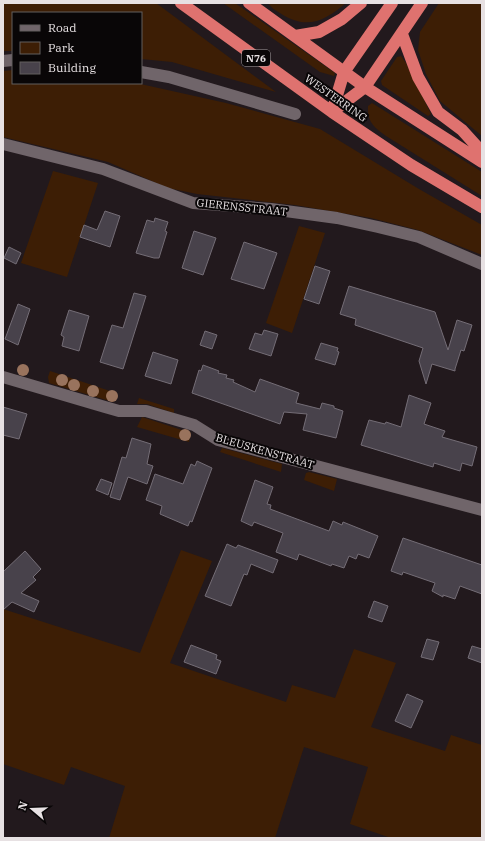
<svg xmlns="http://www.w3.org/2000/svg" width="485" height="841" font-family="'IBM Plex Serif',serif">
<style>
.green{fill:#3d1e05}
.building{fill:#48424b;stroke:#746d76}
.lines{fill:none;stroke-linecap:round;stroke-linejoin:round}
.minor{stroke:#70656a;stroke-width:12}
.highway{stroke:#df726f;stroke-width:12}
.tree{fill:#99735d}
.labels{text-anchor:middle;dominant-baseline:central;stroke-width:4;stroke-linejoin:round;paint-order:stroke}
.shield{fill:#090607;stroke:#a49fa1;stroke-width:1}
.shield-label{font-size:10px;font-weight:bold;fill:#e7e1e3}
.street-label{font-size:11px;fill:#e7e1e3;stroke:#090607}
</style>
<rect width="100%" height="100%" fill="#22191d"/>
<path class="green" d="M3,3h153l120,89 -104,-30 -31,-3v-46h-128v38h-10z
M223,3h12l100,70 -1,3 -14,-4z
M268,3h78c-20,17 -38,27 -63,12 -6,-4 -11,-6 -15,-12z
M439,3h43v133l-42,-35 -14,-27 -8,-24 2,-18z
M401,56l5,7 25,51 -3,2 -46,-31 -1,-4 16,-24z
M13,70v13h123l90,20 94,26 99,60 63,36v30l-64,-25 -47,-12 -76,-13 -98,-11 -29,-6 -60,-26 -105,-25v-66z
M372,103l110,69v24l-96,-60c-12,-9 -19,-14 -18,-30z
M53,171l45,12 -31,94 -46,-14z
M299,226l26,7 -33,100 -26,-10z
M50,371l66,22 -3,9 -64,-19 -1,-6z
M139,398l35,11v4l-27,-9h-10z
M142,417l49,16 -2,9 -52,-15z
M222,448l60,16 -1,8 -61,-20z
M309,472l28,7 -3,12 -30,-11 2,-7z
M181,550l31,11 -42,102 116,39 6,-17 43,13 19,-49 42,14 -25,64 74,24 6,-16 31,10v93h-91l-41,-14 18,-57 -64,-20 -29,91h-166l16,-52 -54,-19 -7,18 -61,-21v-155l137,44z"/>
<path class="building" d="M105,211l15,5 -10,31 -30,-10 4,-12 13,5z
M155,218l13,4 -3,9 2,1 -8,26h-5l-18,-5 11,-33 7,2z
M194,231l22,7 -13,37 -21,-7z
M244,242l33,11 -13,36 -33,-10z
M9,247l12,6 -5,11 -12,-6z
M315,266l15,5 -11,33 -15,-5z
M349,286l86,26 13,38 9,-30 15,5 -8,26 -3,-1 -6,19v2l-23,-7 -6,20 -7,-23 4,-13 -68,-23 1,-6 -16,-5z
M134,293l12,3 -23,73 -23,-7 12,-37 11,3z
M18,304l12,5 -12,36 -13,-6z
M69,310l20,6 -10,35 -17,-5 2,-9 -3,-2z
M264,330l14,4 -7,22 -22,-7 6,-16 7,2z
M205,331l12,4 -5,14 -12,-4z
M321,343l17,5 -1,3 2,1 -4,13 -20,-6z
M153,352l25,8 -7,24 -26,-8z
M203,365l16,6 -1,2 9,2 -1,3 8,2 -1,2 22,10 5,-13 39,14 -3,10 24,6 2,-6 12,3v2l9,3 -7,27 -33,-8 4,-16 -23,-2 -4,12 -88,-31 7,-23 2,1z
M409,395l22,8 -7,21 21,7 -3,6 35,10 -5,19 -10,-3 -2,8 -26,-8 -1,4 -72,-22 8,-25 16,4 1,-2 15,5z
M3,407l24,7 -8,25 -16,-4z
M132,438l19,6 -4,20 6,2 -6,18 -19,-7 -8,23 -10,-3 12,-40 4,1z
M197,461l15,7 -20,54 -2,-1 -2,5 -28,-12 2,-8 -16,-6 9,-26 28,10 8,-20 4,2z
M101,479l11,4 -4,12 -12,-5z
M255,480l18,7 -6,17 4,1 -1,4 59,22 4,-10 9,4 1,-3 35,14 -9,22 -11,-4 -2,5 -7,-3 -5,12 -12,-4 -1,2 -32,-12 -2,6 -21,-8 7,-19 -29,-11 -2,4 -11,-5z
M403,538l79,27v29l-22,-8 -5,13 -12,-4v2l-11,-6 3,-8 -32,-11 -1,3 -11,-4z
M227,544l9,4 2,-3 40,15 -5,13 -22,-9 -4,11 -3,-1 -13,32 -26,-10z
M25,551l16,18 -8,8 3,3 -15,13 18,8 -5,11 -22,-10 -9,8v-38z
M374,601l14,5 -6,16 -14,-5z
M427,639l12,3 -6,18 -12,-3z
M191,645l26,10 -1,4 5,2 -5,13 -32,-12z
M472,646l10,3v14l-14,-5z
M407,694l16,7 -12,27 -16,-7z"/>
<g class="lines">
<path class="minor" d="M3,61l10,-1
M141,72l28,5 126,37
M3,144l100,25 90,34 78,6 66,9 41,9 41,10 63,27
M3,377l102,30 14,4h27l48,14 24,15 264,70"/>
<path class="highway" d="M181,3l151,109 79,53 71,42
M249,3l116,84 117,75
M402,34l16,43 20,35 24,18 20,22
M295,36l24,-4 23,-13 19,-16
M332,112l33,-25 57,-84
M332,112l12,-40 48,-69"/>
</g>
<g class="tree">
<circle cx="23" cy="370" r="6"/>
<circle cx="62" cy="380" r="6"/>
<circle cx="74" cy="385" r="6"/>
<circle cx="93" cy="391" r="6"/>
<circle cx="112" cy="396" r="6"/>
<circle cx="185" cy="435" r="6"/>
</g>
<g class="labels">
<rect class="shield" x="242" y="50" width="28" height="16" rx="3"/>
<g class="shield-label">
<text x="256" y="58">N76</text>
</g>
<g class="street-label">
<text transform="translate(336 98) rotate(35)">WESTERRING</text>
<text transform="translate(242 207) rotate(6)">GIERENSSTRAAT</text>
<text transform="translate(265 451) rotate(16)">BLEUSKENSTRAAT</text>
</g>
</g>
<rect width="485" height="841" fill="none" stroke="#e7e1e3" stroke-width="8"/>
<rect x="12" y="12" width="130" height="72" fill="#090607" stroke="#625e5f"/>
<rect x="20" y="25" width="20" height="6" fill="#70656a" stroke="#625e5f"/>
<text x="48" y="32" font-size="12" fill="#e7e1e3">Road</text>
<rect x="20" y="42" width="20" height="12" fill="#3d1e05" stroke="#625e5f"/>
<text x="48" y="52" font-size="12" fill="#e7e1e3">Park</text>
<rect x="20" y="62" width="20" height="12" fill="#48424b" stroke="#625e5f"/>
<text x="48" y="72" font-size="12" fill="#e7e1e3">Building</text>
<g transform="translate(32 809) rotate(289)" stroke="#090607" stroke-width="3" paint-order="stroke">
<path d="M0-3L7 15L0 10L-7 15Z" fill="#e7e1e3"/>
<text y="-6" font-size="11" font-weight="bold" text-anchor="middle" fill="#e7e1e3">N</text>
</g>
</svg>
